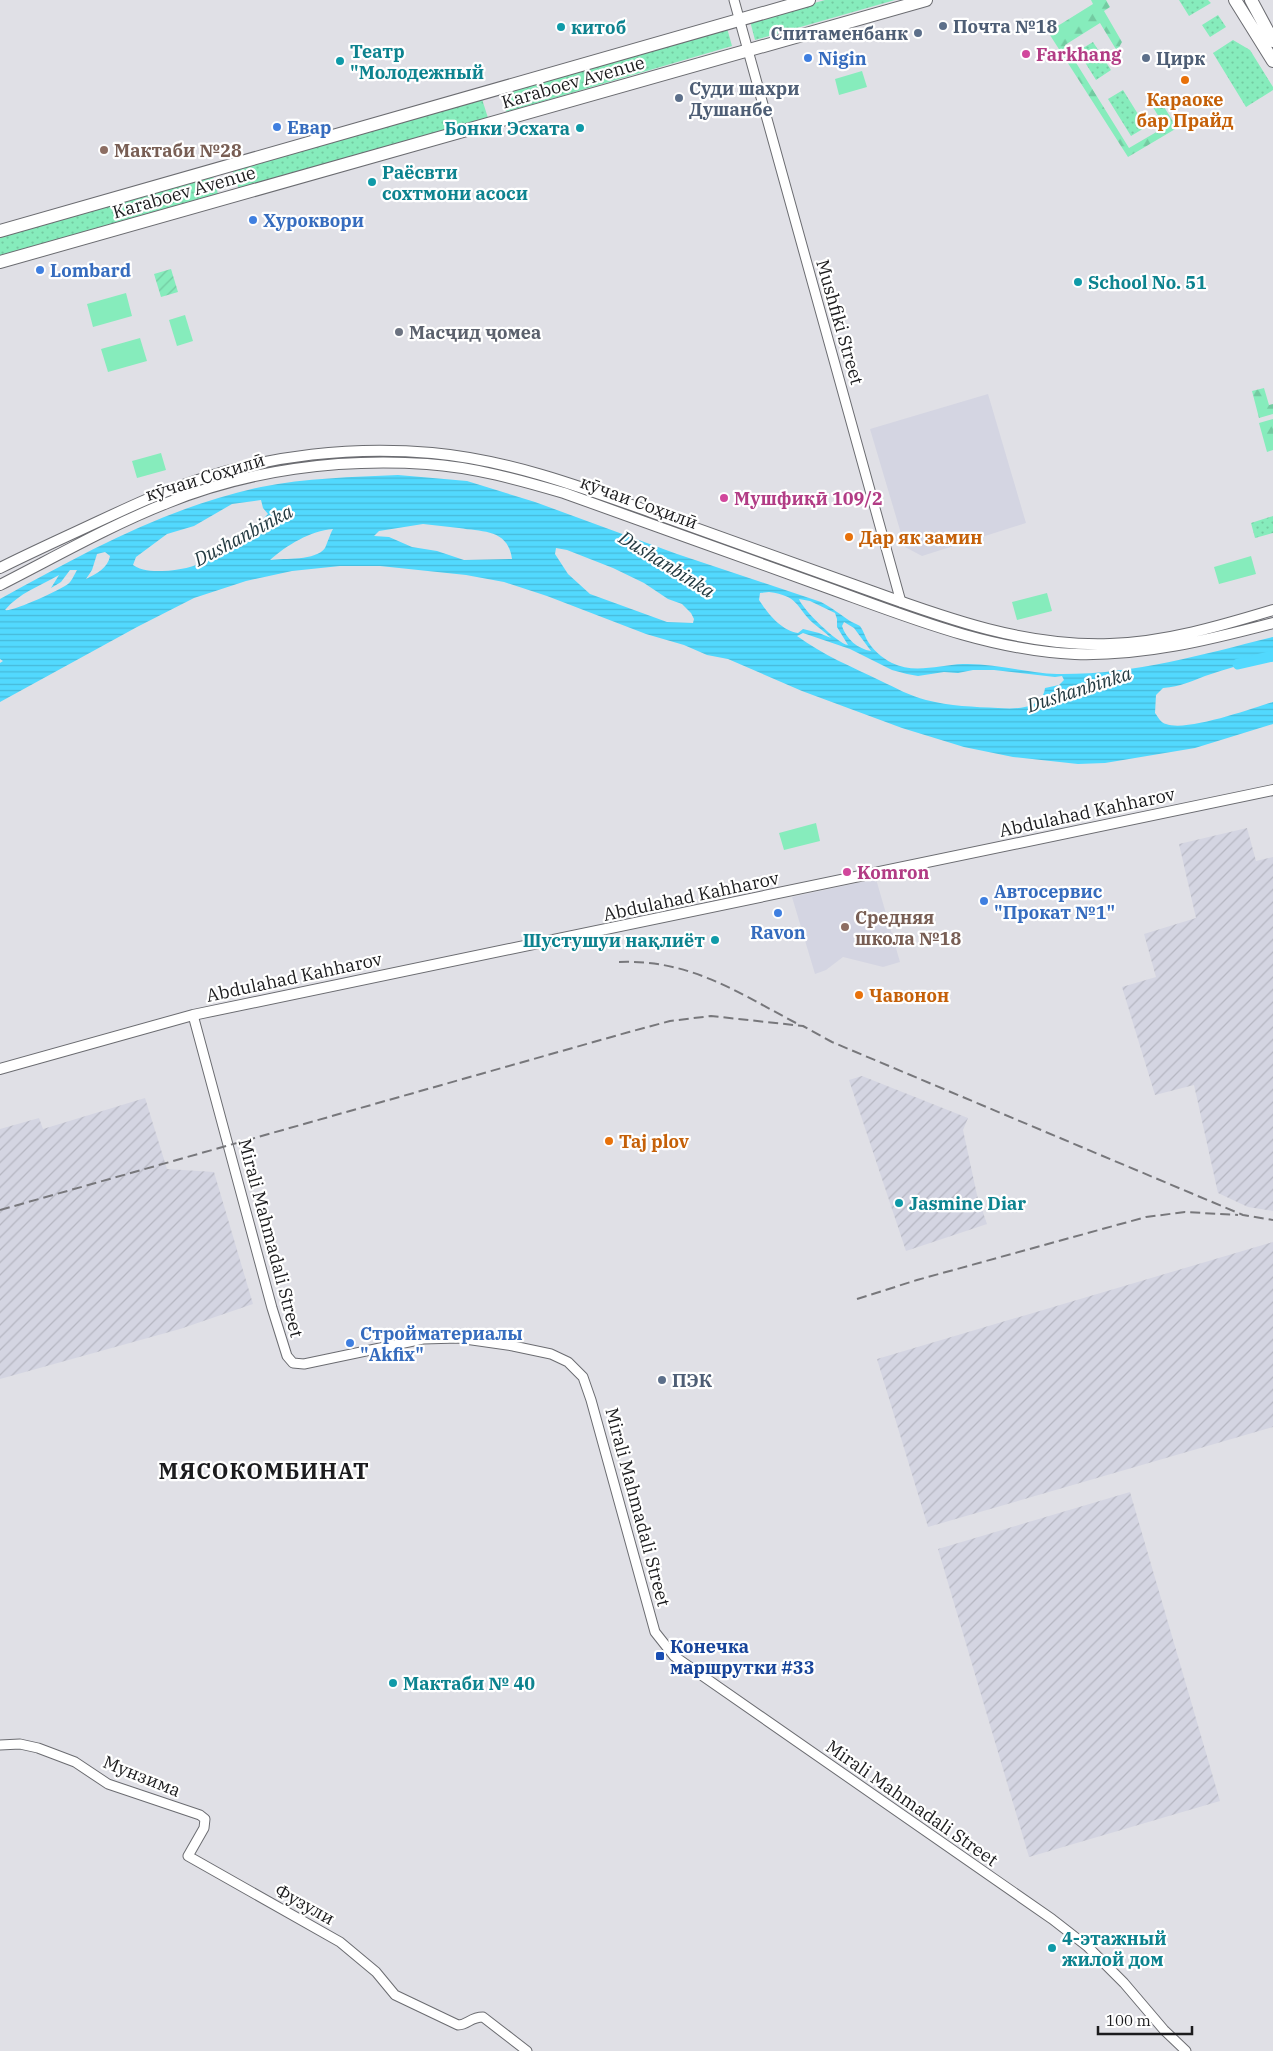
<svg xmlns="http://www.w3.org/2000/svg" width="1273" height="2051" font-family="'IBM Plex Serif',serif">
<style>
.built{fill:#d4d5e2}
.industrial{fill:url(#industrial-furrows)}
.grass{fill:url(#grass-dots)}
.forest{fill:url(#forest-firs)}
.park{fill:#86ecbc}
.garden{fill:url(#garden-furrows)}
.water{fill:url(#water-rules);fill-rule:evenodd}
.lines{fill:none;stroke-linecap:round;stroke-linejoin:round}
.river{stroke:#52d9fe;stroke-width:11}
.minor-casing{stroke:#6b6c71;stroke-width:11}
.major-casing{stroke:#6b6c71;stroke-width:12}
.highway-casing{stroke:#6b6c71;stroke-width:14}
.minor{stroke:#fff;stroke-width:9}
.major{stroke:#fff;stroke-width:10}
.highway{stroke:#fff;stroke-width:12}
.rail{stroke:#77777b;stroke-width:2;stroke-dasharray:10 5;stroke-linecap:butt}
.service-dot{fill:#5c6f8a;stroke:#fff;stroke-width:2}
.culture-dot{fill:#0f9aa8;stroke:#fff;stroke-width:2}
.hotel-dot{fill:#d1479c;stroke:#fff;stroke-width:2}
.shop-dot{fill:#3f7fe0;stroke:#fff;stroke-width:2}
.food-dot{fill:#e8710a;stroke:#fff;stroke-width:2}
.education-dot{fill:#8d6e63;stroke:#fff;stroke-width:2}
.worship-dot{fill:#6b7280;stroke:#fff;stroke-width:2}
.transit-dot{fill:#1a4fb4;stroke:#fff;stroke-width:2}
.labels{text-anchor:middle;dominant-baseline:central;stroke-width:4.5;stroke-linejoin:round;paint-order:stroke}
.service-label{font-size:18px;font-weight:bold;fill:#4e5e75;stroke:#fff;text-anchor:start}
.culture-label{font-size:18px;font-weight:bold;fill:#0d838f;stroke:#fff;text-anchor:start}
.hotel-label{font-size:18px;font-weight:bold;fill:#b23c85;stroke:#fff;text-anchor:start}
.shop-label{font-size:18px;font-weight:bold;fill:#366cbe;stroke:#fff;text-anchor:start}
.street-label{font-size:18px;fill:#1b1b1d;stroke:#fff}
.food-label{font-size:18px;font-weight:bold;fill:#c56008;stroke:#fff;text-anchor:start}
.education-label{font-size:18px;font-weight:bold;fill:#785e54;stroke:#fff;text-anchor:start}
.worship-label{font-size:18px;font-weight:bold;fill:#5b616d;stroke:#fff;text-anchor:start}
.transit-label{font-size:18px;font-weight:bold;fill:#164399;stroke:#fff;text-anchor:start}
.water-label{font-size:19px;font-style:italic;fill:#223940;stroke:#fff}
.district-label{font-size:22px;font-weight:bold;letter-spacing:1px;fill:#1b1b1d;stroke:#fff}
</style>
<defs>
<pattern id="industrial-furrows" width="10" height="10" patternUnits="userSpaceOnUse" patternTransform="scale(1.25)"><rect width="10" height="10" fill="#d4d5e2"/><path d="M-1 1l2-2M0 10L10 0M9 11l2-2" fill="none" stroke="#b5b6c1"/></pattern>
<pattern id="grass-dots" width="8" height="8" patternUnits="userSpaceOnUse" patternTransform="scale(1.25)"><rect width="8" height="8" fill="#86ecbc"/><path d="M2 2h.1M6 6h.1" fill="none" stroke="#73caa1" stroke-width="1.8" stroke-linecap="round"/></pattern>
<pattern id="forest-firs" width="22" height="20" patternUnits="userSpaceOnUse" patternTransform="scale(1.25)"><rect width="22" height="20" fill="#86ecbc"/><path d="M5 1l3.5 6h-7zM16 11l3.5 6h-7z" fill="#73caa1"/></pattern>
<pattern id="garden-furrows" width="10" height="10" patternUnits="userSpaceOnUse" patternTransform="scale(1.25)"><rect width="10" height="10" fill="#86ecbc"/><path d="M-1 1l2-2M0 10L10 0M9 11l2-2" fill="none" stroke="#73caa1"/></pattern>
<pattern id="water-rules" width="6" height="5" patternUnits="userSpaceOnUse" patternTransform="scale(1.25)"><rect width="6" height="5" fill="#52d9fe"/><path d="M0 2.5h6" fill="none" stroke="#47bad9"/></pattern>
</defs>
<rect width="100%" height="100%" fill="#e0e0e6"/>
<path class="built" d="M988,394l38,129 -104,33 -17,-9 -35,-118z
M876,879l24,83 -17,5 -40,-10 -17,13 -11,4 -23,-77z"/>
<path class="industrial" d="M1247,828l9,33 17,-4v354l-25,-4 -30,-14 -24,-108 -39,10 -33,-108 34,-10 -12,-43 52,-16 -17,-74z
M862,1076l106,42 -5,12 14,65 10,29 -81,27 -57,-171z
M145,1098l22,71 47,3 39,132 -73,25 -180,50v-250l39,-11 4,11z
M1273,1242v185l-345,100 -51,-168z
M1130,1492l90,309 -191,56 -91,-308z"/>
<path class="grass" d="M825,0h70l-140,40 -5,-19z
M1179,0h29l3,3 -22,13z
M1218,15l8,12 -16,10 -8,-12z
M727,28l5,18 -226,66 -6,-19z
M1233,40l17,10 23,37v3l-27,17 -33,-54z
M1093,42l18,28 -15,10 -18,-29z
M1123,90l23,37 -15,9 -23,-37z
M482,99l6,19 -249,72 -6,-19z
M213,175l5,19 -218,62v-19z
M1273,516v17l-18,5 -4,-15z"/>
<path class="forest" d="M1091,0h15l4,7 -6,4 18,31 -5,9 -17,-28 -35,22 64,103 36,-21 -17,-28 10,-2 19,31 -49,29 -80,-125 45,-28z
M1264,388l5,17 4,-1v10l-14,4 -7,-27z
M1273,419v31l-6,2 -8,-29z"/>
<path class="park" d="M862,71l5,16 -28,8 -4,-16z
M126,293l6,23 -39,11 -6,-23z
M185,315l8,26 -16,5 -8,-26z
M140,338l7,23 -39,11 -7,-23z
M161,453l5,17 -29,8 -5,-17z
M1251,556l5,18 -37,10 -5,-17z
M1047,593l5,18 -35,9 -5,-18z
M816,823l4,18 -36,9 -5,-17z"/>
<path class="garden" d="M171,269l7,23 -17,5 -7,-23z"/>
<path class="water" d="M398,475l69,6 68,21 142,52 144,48c11,6 19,12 29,19 3,2 7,3 10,5 3,4 5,10 7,14 5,9 15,18 25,23 22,11 47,2 71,1 31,-1 63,9 94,10 76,1 143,-19 216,-37v15c-22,11 -45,16 -68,24 -16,6 -23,10 -42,12l-7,7 -1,18c3,4 6,10 11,11 21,8 84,-15 107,-22v22l-78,24 -90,15 -27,1 -65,-7 -49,-10 -62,-19 -100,-37 -74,-32 -21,-4 -23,-10 -38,-11 -99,-38 -43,-14 -38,-7 -86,-9h-40l-48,5 -46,10 -52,17 -57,29 -137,75v-39l3,-2 -3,-2v-60c86,-47 164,-91 261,-112 45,-9 91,-10 137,-12zM261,500l2,8 5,6c-7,8 -15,13 -23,20 -27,22 -47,36 -83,37 -11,0 -20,0 -29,-6l3,-8 31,-23 27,-8 38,-22zM423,524c12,1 24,3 36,4 24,4 49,1 53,31l-48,1 -27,-9 -25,-4 -23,-10 -15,-1 5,-5zM333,529c-3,5 -6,15 -8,19 -9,13 -41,10 -55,12 17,-15 40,-29 63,-31zM556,548l11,2 46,18 31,15 24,16 14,5 9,9 3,6 -1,4 -26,-1 -77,-28 -22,-20 -13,-20zM105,552l5,4c-2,12 -14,18 -24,23l6,-9 5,-16zM70,570h7c-3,5 -5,11 -9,14 -8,6 -55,28 -63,26 14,-17 35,-24 54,-35l-8,13 10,-6zM769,592c30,4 26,14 44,31 6,5 13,10 18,15l-12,-5 -16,-4 -5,4c-16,-2 -30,-19 -39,-33l1,-7zM799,599l11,2 25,12 2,6v8l11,18c-10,-1 -46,-36 -49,-46zM844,622l10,6 17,23c-13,-2 -25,-12 -29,-25zM803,633l47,16 42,21 15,4 11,2 26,-4 14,1 15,-3h21l61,7 7,-1 2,4 -5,5 -14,3c-3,22 -30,21 -47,20 -24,-1 -48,-2 -72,-8 -16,-4 -30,-12 -45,-19 -29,-14 -58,-26 -84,-45z"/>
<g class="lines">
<path class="river" d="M1238,664l35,-8"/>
<defs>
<path id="minor" d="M734,0l167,602
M193,1015l79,293 15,48 6,7 11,1 119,-25 35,-1 55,8 38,8 17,8 15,15 8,23 64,232 19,24 378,263 36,28 36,36 40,47 22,21
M0,1745l20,-1 18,4 37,14 33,22 92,31 5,4 -1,9 -16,28 152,86 36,30 19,23 63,30c10,0 12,-8 25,-8l44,34"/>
<path id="major" d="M0,568c26,-13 52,-25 78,-37 39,-18 77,-37 117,-50 74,-26 158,-35 237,-28 76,7 147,33 219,59 73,26 146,52 220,79 77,28 155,56 239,53 56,-2 110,-18 163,-34
M0,585c55,-28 109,-59 167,-82 81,-33 172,-45 260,-39 46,3 93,16 137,29 84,31 169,60 253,91 84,30 168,66 258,70 68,2 133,-14 198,-31
M0,1069l193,-54 1080,-225"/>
<path id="highway" d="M1235,0l38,61
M1251,0l22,41
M0,231l809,-231
M0,262l926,-262"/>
</defs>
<use href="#minor" class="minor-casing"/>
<use href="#major" class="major-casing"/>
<use href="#highway" class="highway-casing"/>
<use href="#minor" class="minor"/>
<use href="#major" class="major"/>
<use href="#highway" class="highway"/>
<path class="rail" d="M619,962c70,-3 118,30 177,61
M0,1210l629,-178 41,-11 41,-5 92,10 29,16 411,173 30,5
M857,1299l60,-19 229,-63 39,-5 53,3"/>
</g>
<g class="service-dot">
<circle cx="943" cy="26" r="5"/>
<circle cx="918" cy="33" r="5"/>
<circle cx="1146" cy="58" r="5"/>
<circle cx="679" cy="98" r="5"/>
<circle cx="662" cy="1380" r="5"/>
</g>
<g class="culture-dot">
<circle cx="561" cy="27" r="5"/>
<circle cx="340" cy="61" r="5"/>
<circle cx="580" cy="128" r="5"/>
<circle cx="372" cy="182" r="5"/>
<circle cx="1078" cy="282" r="5"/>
<circle cx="715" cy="940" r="5"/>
<circle cx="899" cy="1203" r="5"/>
<circle cx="393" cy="1683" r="5"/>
<circle cx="1052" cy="1948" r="5"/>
</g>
<g class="hotel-dot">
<circle cx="1026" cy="54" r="5"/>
<circle cx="724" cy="498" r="5"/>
<circle cx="847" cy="872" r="5"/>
</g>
<g class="shop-dot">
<circle cx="808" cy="58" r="5"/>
<circle cx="277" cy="127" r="5"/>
<circle cx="253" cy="220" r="5"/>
<circle cx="40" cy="270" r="5"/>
<circle cx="984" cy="901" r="5"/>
<circle cx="778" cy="913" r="5"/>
<circle cx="350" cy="1343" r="5"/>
</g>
<g class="food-dot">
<circle cx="1185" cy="80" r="5"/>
<circle cx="849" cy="537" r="5"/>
<circle cx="859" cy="995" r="5"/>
<circle cx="609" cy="1141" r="5"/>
</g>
<g class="education-dot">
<circle cx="104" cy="150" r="5"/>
<circle cx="845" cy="927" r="5"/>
</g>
<circle class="worship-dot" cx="399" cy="332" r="5"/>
<rect class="transit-dot" x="655" y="1651" width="10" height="10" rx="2.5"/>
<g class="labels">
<g class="service-label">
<text x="953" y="26">Почта №18</text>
<text x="908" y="33" text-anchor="end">Спитаменбанк</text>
<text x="1156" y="58">Цирк</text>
<text x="689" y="88">Суди шахри<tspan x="689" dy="21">Душанбе</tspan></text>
<text x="672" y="1380">ПЭК</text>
</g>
<g class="culture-label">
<text x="571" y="27">китоб</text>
<text x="350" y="51">Театр<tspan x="350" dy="21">"Молодежный</tspan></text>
<text x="570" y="128" text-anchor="end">Бонки Эсхата</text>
<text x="382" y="172">Раёсвти<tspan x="382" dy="21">сохтмони асоси</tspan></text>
<text x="1088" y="282">School No. 51</text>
<text x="705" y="940" text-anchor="end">Шустушуи нақлиёт</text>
<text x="909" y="1203">Jasmine Diar</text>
<text x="403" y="1683">Мактаби № 40</text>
<text x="1062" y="1938">4-этажный<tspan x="1062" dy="21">жилой дом</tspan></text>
</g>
<g class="hotel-label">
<text x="1036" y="54">Farkhang</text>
<text x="734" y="498">Мушфиқӣ 109/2</text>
<text x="857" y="872">Komron</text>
</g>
<g class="shop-label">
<text x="818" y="58">Nigin</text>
<text x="287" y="127">Евар</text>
<text x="263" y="220">Хуроквори</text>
<text x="50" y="270">Lombard</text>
<text x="994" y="891">Автосервис<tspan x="994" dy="21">"Прокат №1"</tspan></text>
<text x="778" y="932" text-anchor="middle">Ravon</text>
<text x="360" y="1333">Стройматериалы<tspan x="360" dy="21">"Akfix"</tspan></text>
</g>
<g class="street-label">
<text transform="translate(573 82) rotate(-16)">Karaboev Avenue</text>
<text transform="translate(184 192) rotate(-16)">Karaboev Avenue</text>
<text transform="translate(840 322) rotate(74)">Mushfiki Street</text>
<text transform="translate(205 477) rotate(-17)">кӯчаи Соҳилӣ</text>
<text transform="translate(639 502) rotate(20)">кӯчаи Соҳилӣ</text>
<text transform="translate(1087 812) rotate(-12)">Abdulahad Kahharov</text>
<text transform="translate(691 896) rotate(-12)">Abdulahad Kahharov</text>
<text transform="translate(294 977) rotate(-12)">Abdulahad Kahharov</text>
<text transform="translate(271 1238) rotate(75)">Mirali Mahmadali Street</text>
<text transform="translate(638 1507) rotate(75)">Mirali Mahmadali Street</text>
<text transform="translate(142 1776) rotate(22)">Мунзима</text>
<text transform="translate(912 1803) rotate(35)">Mirali Mahmadali Street</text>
<text transform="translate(305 1904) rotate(29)">Фузули</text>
</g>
<g class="food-label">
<text x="1185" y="99" text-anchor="middle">Караоке<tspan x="1185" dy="21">бар Прайд</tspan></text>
<text x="859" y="537">Дар як замин</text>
<text x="869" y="995">Чавонон</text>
<text x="619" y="1141">Taj plov</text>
</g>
<g class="education-label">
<text x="114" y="150">Мактаби №28</text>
<text x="855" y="917">Средняя<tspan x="855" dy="21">школа №18</tspan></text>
</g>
<g class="worship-label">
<text x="409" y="332">Масҷид ҷомеа</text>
</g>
<g class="transit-label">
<text x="670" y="1646">Конечка<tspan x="670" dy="21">маршрутки #33</tspan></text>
</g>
<g class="water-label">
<text transform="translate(243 535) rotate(-28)">Dushanbinka</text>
<text transform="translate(667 564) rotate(32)">Dushanbinka</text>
<text transform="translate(1079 689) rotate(-18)">Dushanbinka</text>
</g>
<g class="district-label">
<text x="264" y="1470">МЯСОКОМБИНАТ</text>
</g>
</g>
<path d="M1098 2026v8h94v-8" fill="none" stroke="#1b1b1d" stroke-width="2.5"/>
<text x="1106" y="2026" font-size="15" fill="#1b1b1d" stroke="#ffffff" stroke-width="4" paint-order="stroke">100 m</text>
</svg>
